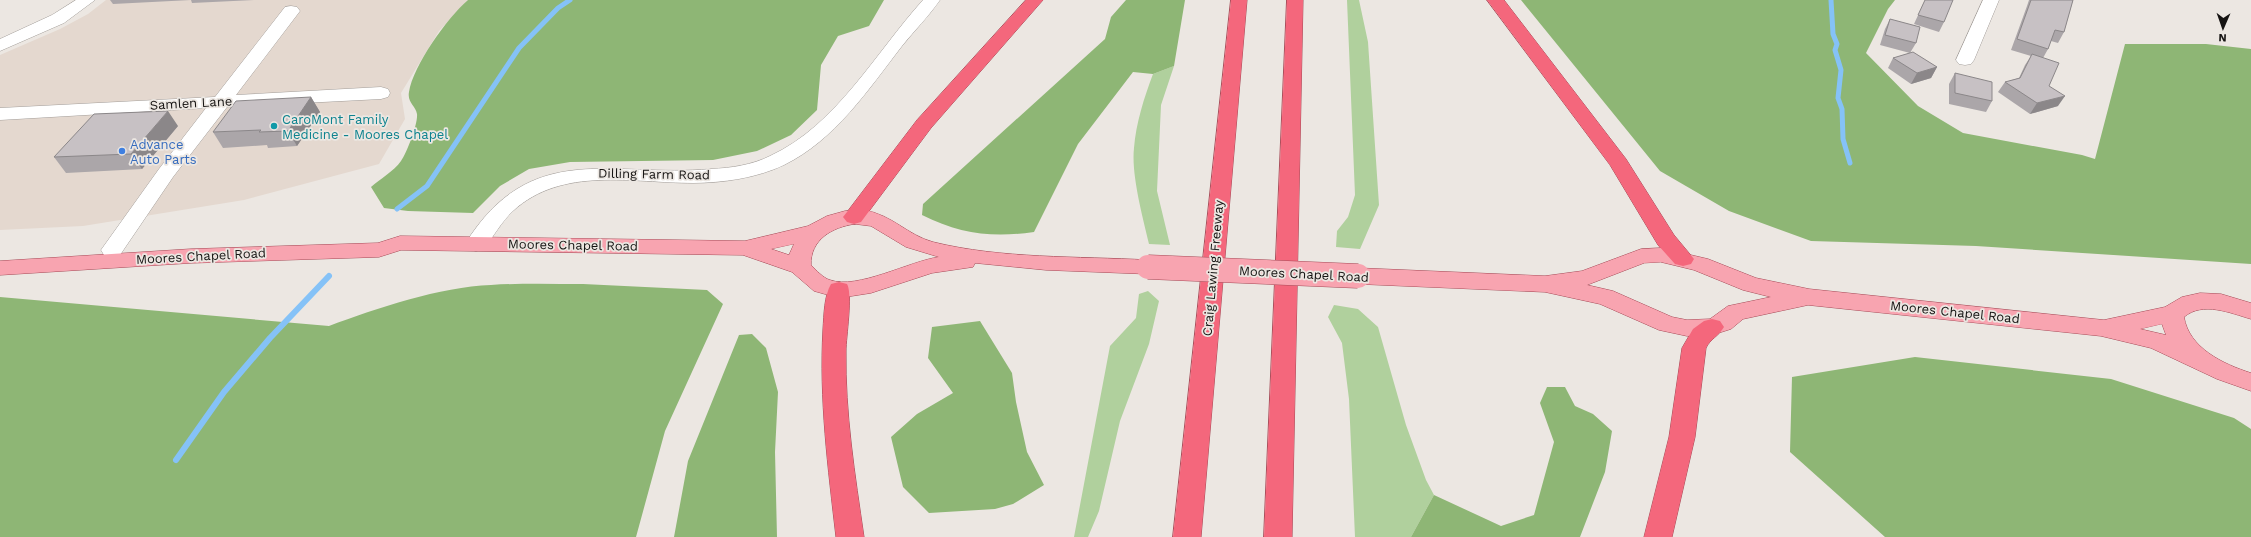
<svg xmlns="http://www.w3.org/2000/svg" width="2251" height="537" font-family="'Work Sans',sans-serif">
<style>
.built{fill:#e4d8cf}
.green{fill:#b0d09d}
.forest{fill:#8eb675}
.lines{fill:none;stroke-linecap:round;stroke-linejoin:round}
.stream-far1{stroke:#85c2f7;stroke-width:5}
.stream{stroke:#85c2f7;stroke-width:6}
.minor-casing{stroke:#a39e9a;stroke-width:1}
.major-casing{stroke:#a64a57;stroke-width:1}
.highway-casing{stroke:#a64a57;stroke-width:1}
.minor{fill:#fff;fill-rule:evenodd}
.major{fill:#f8a4b0;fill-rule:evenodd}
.highway{fill:#f4677c;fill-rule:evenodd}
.major-bridge-casing{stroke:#a64a57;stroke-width:25;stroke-linecap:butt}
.major-bridge{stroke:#f8a4b0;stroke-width:24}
.wall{fill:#aba6a9}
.shaded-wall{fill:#8b8789}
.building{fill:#c7c1c4;stroke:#8b8789}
.culture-dot{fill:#0f9aa8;stroke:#ece7e2;stroke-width:1.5}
.shop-dot{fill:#3f7fe0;stroke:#ece7e2;stroke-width:1.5}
.labels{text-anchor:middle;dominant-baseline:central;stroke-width:3.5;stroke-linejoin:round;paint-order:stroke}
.street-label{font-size:13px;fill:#151312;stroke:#ece7e2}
.culture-label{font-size:13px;fill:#0d838f;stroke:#ece7e2;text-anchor:start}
.shop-label{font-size:13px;fill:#366cbe;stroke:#ece7e2;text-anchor:start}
</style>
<rect width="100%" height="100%" fill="#ece7e2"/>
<path class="built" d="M106,0h362l-29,31 -38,62 4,26 -26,45 -135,36 -161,26 -83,4v-175l60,-26 28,-15z"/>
<path class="green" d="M1347,0h12l9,42 11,163 -19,44 -24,-2 1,-16 11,-14 7,-22z
M1174,66l-13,39 -4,86 13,54 -21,-1c-6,-26 -18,-69 -15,-96 2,-25 10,-50 19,-74z
M1148,291l11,10 -10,43 -29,77 -21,90 -11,26h-14l36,-191 26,-28 3,-24z
M1334,305l24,4 20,18 28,98 20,55 8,15 -23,42h-56l-6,-138 -7,-56 -14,-26z"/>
<path class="forest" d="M468,0h416l-15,26 -31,10 -17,29 -4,45 -26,25 -34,16 -44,9 -143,2 -41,7 -29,17 -27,27 -65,-2 -24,-3 -13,-21c9,-8 23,-16 30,-26 6,-9 17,-37 16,-47 -1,-8 -10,-11 -8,-22 4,-26 38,-74 59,-92z
M1126,0h59l-11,66 -21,8 -20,-2 -55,72 -44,88c-42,6 -74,2 -112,-17l1,-11 182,-165 6,-22z
M1521,0h374l-7,9 -22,44 52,53 45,27 119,22 13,4 30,-115h81l45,5v215l-275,-18 -165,-5 -82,-30 -69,-40z
M583,284l124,6 16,14 -58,127 -29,106h-636v-240l329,29c48,-18 111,-39 162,-41 31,-2 62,-1 92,-1z
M980,321l32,52 4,29 11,50 17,33 -31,19 -18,5 -66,4 -26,-26 -12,-50 26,-23 36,-21 -25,-35 4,-31z
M752,334l14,14 12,44 -3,60 2,85h-103l14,-76 51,-126z
M1915,357l196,22 123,39 17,11v108h-366l-95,-85 2,-75z
M1547,387h18l10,19 18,8 19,17 -7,41 -25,65h-169l23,-42 67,31 33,-11 20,-73 -14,-39z"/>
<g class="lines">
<path class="stream-far1" d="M1831,0l2,34 4,10 -2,6 6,20 -3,28 4,11 1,30 7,24
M397,209l30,-23 92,-138 39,-40 12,-8"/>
<path class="stream" d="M176,460l48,-68 46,-54 59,-62"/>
<defs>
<path id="minor" d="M76,0h19l-31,23 -64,28v-12l52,-24z
M923,0h17c-11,16 -26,31 -38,46 -34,44 -67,94 -118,119 -27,13 -62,18 -91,18 -60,0 -131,-17 -180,28 -11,10 -20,26 -29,38l-8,2 -8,-2 -3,-5c66,-106 146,-66 246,-75 20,-1 41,-4 59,-13 67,-31 105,-103 153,-156z
M1983,0h16l-25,60 -3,4 -6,1 -6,-1 -3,-4z
M291,6l6,1 3,4 -64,84 145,-8 7,2 2,4 -2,4 -7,2 -154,8 -54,70 -53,78 -8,2 -8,-2 -3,-5 58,-81 47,-61 -206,12v-12l215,-11 70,-90z"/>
<path id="major" d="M864,210c29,5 43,25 69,32 69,17 144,14 215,18l8,2 3,5 -3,5 -8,2 -102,-4 -71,-7 -2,4 -41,6 -61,20 -32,5 -25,-7 -22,-19 -49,-17 -342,-5 -22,7 -188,6 -191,12v-14l191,-12 187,-6 22,-7 345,5 63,-15 19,-10 18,-5zM855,224l16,2 35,21 33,10c-29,4 -82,33 -109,23 -7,-2 -14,-10 -19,-15 -1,-25 21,-38 44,-41zM794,244l-5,11 -18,-6z
M1661,248l47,11 48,19 53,11 295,31 61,-13 17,-10 18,-4 21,1 30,9v16c-21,-6 -48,-18 -67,-2 5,31 39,47 67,56v18l-34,-12 -66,-31 -50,-12 -293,-31 -65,14 -12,10 -19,6 -25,1 -28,-6 -59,-26 -55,-12 -187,-8 -8,-3 -3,-5 3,-5 8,-3 187,8 37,-5 59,-22zM1661,262l33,8 49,20 28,7 -43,9 -18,13 -23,1 -15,-3 -59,-26 -26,-6 57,-22zM2162,324l4,11 -26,-6z"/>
<path id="highway" d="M1026,0h17l-112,128 -70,94 -7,2 -7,-2 -4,-5 4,-5 70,-92z
M1231,0h16l-46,537h-28z
M1287,0h16l-11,537h-28z
M1487,0h17l122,159 48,76 20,24 -3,5 -8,2 -8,-2 -17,-19 -48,-80z
M839,282l8,2c6,10 -1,53 -1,67 -1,62 9,124 18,186h-28c-8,-69 -17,-138 -13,-208 1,-14 1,-33 8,-45z
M1712,319l8,2 4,6c-5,9 -14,12 -18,21l-11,89 -23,100h-28l25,-100 13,-89 11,-19 11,-8z"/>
</defs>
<use href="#minor" class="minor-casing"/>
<use href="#major" class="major-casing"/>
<use href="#highway" class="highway-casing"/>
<use href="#minor" class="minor"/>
<use href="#major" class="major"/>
<use href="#highway" class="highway"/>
<defs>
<path id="major-bridge" d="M1148,267l210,9"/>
</defs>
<use href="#major-bridge" class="major-bridge-casing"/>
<use href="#major-bridge" class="major-bridge"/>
</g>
<path class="wall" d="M110,0h144l-62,3 -1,-3 -78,4z
M1925,0l19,22 -5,10 -25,-8z
M2029,0h44l-9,32 -6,11 -7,-2 -3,8 -5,9 6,28 9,20 -28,8 -32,-22 7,-10 14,-4 6,-13 6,-9 -20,-6 16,-44z
M1890,19l26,24 -6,10 27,14 -6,11 -20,6 -23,-16 5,-10 17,-5 -30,-8 5,-16z
M1955,73l37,28 -6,11 -37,-8v-20z
M311,97l9,15 -23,34 -29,2 -1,-3 -44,3 -10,-16z
M178,126l-36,43 -76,4 -12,-16z"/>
<path class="shaded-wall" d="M1937,67l-6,11 -20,6 6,-11z
M2065,96l-7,10 -28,8 7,-11z
M311,97l9,15 -23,34 -9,-15z
M168,111l10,15 -36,43 -11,-15z"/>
<path class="building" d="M1925,0h28l-9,22 -26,-7z
M2031,0h42l-9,32 -9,-2 -7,19 -31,-10z
M1890,19l30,8 -4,16 -31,-8z
M1913,52l24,15 -20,6 -24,-15z
M2032,54l27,9 -10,23 16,10 -28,7 -32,-21 15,-4z
M1955,73l37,9v19l-37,-8z
M311,97l-23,34 -29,1 2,-2 -48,2 23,-31z
M168,111l-37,43 -77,3 40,-43z"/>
<circle class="culture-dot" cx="274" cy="126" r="4"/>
<circle class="shop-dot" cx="122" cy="151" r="4"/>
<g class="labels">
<g class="street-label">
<text transform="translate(191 103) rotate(-3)">Samlen Lane</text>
<text transform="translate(654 174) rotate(1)">Dilling Farm Road</text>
<text transform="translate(573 245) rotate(1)">Moores Chapel Road</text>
<text transform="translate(201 256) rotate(-3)">Moores Chapel Road</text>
<text transform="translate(1213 268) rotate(-85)">Craig Lawing Freeway</text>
<text transform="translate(1304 274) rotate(3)">Moores Chapel Road</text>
<text transform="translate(1955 312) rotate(6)">Moores Chapel Road</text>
</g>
<g class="culture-label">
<text x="282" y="119">CaroMont Family<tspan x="282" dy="15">Medicine - Moores Chapel</tspan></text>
</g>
<g class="shop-label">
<text x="130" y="144">Advance<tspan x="130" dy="15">Auto Parts</tspan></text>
</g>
</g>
<g transform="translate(2223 28) rotate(182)" stroke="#ece7e2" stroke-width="3" paint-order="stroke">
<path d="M0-3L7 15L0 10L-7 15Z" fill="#151312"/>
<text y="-6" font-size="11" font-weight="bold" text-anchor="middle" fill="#151312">N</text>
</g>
</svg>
